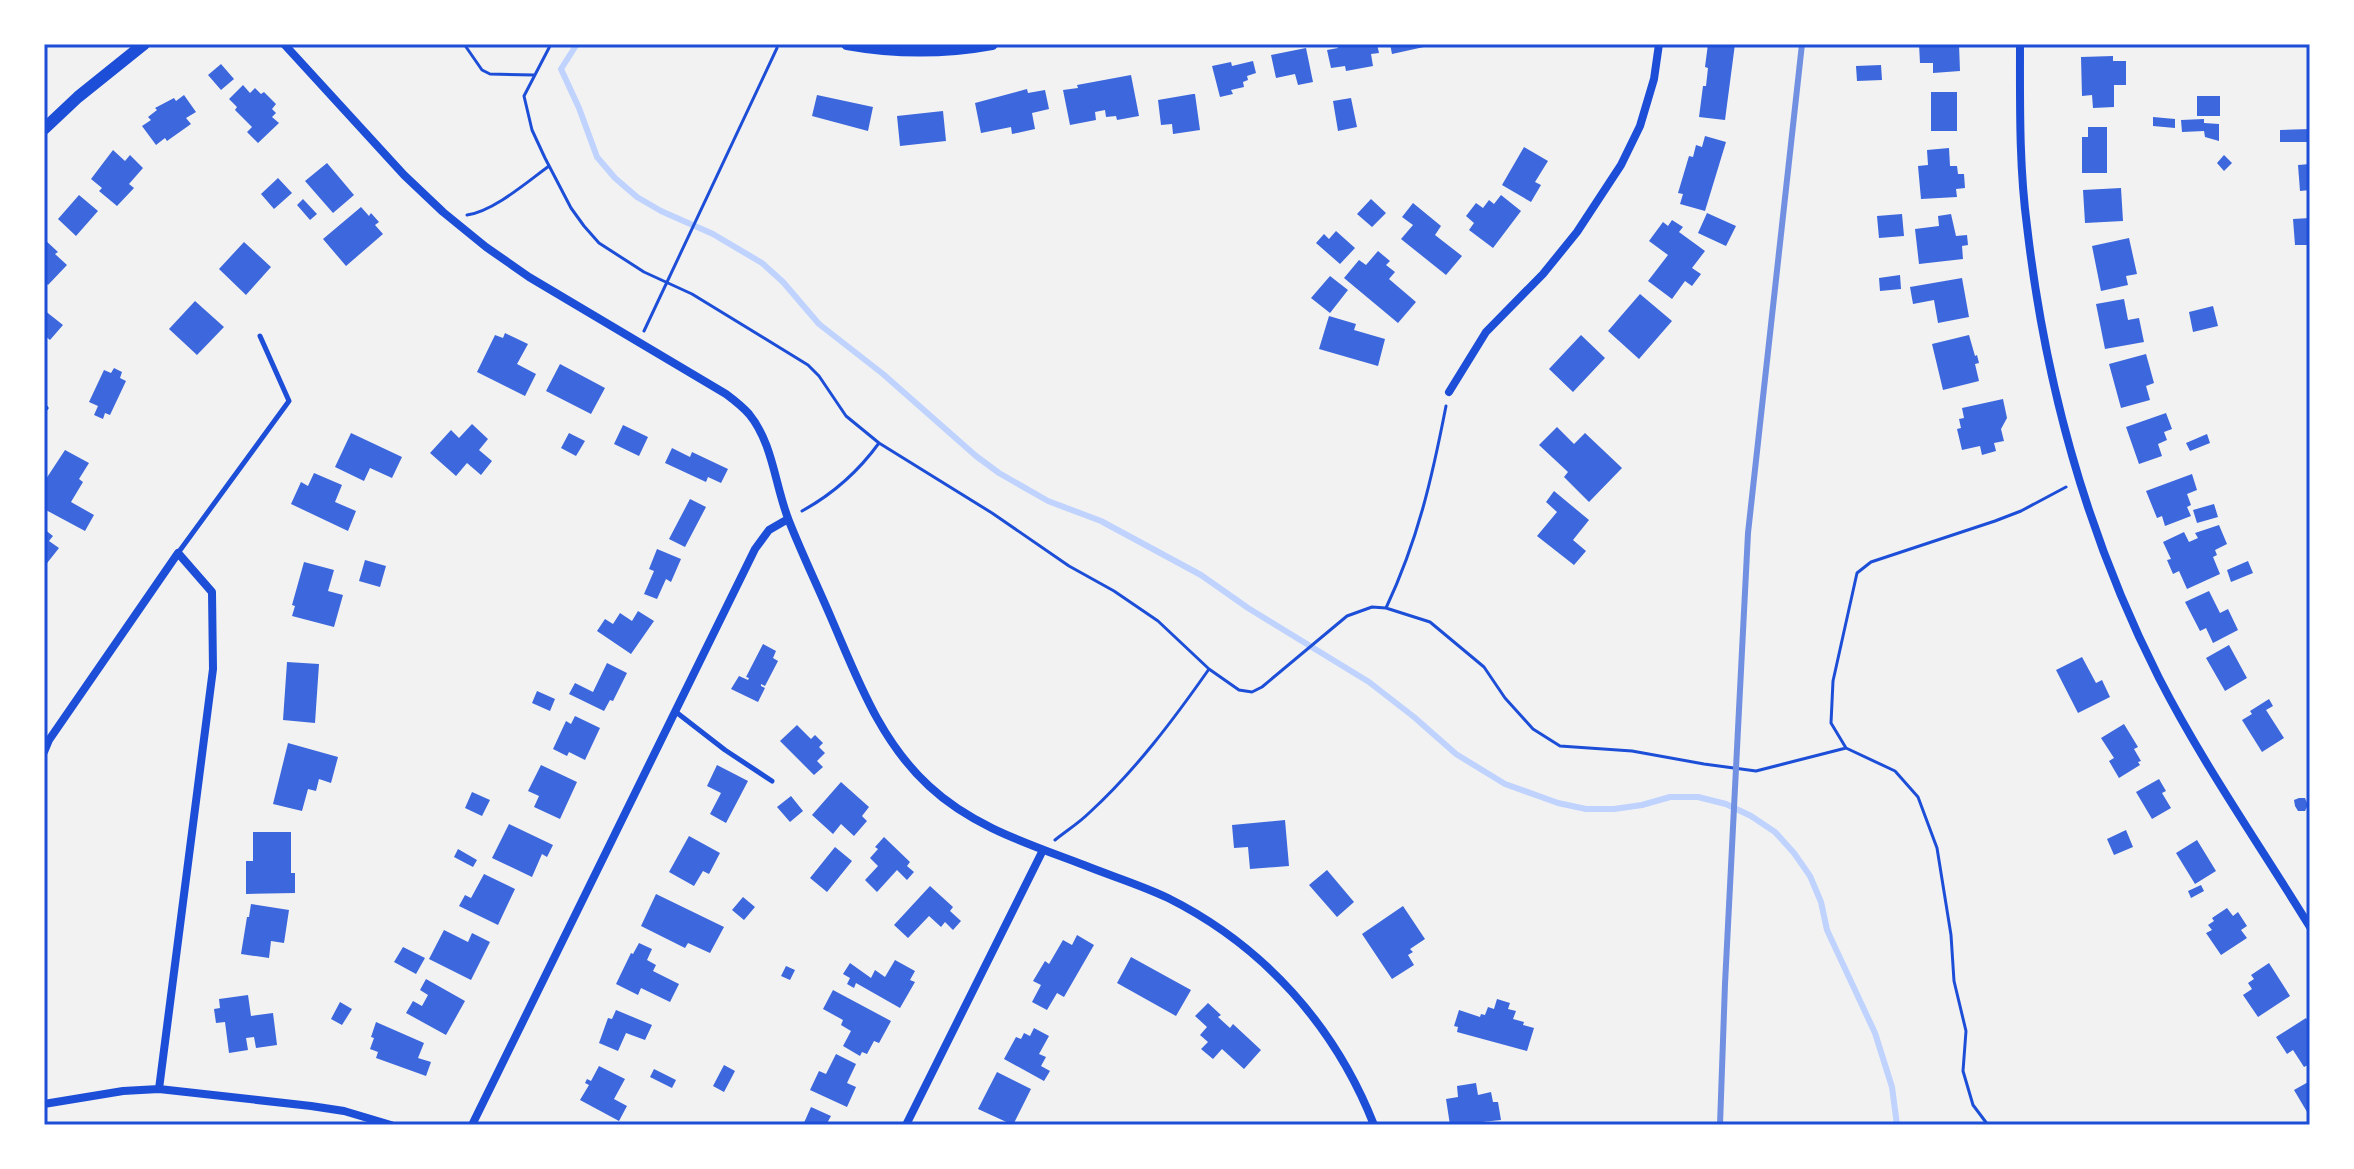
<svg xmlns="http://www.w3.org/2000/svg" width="2354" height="1169" font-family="'Archivo Narrow',sans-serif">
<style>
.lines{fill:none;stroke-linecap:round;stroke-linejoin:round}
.stream{stroke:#bfd3fe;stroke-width:6}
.building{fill:#3d67dc}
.path{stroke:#1d4ed8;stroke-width:3}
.service{stroke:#1d4ed8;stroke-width:5}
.minor{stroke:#1d4ed8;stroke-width:8}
.tertiary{stroke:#1d4ed8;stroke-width:12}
.rail{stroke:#7290e2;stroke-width:6}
.neatline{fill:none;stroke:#1d4ed8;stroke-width:3}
</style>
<rect width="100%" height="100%" fill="#f2f2f2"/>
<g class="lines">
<path class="stream" d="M577,44l-16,25 18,39 18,49 18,21 22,19 24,14 52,23 49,29 21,19 36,42 64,50 93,82 23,17 49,28 53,20 100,54 47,33 121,74 45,35 42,37 49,30 53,19 28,6h28l28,-4 28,-8h28l28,7 25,12 24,16 19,21 16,23 11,26 6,28 48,103 17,54 5,38"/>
</g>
<path class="building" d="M1337,44h40l2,9 -8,1 2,12 -27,5 -1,-5 -14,2 -4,-18 11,-2z
M1390,44h43v1l-41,9z
M1708,44h27l-10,76 -26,-3 4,-31h3l2,-18 -3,-1z
M1919,44h40l1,27 -27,2v-10h-13z
M1306,48l7,34 -15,3 -3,-11 -19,4 -5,-23z
M2113,56v5h13v24h-12v22l-21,1 -1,-13 -10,1 -1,-39z
M1253,61l3,12 -9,3 1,4 -5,2 1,5 -13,3 2,4 -13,3 -8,-31 19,-4 1,4z
M221,64l13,15 -13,11 -13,-15z
M1881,65l1,15 -25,1 -1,-15z
M1131,75l8,41 -22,4 -1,-4 -10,1 -1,-7 -10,2 1,8 -26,5 -7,-35 15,-2 -1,-3z
M243,85l7,8 5,-5 6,6 3,-2 12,12 -4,5 4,4 -4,4 7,6 -21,20 -11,-11 5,-5 -17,-17 2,-3 -8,-8z
M1027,89l1,4 17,-3 4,19 -17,4 3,16 -23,5 -1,-7 -30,6 -6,-30z
M1931,92h26v39h-26z
M1193,94h2l5,36 -27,4 -1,-10 -11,1 -3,-25z
M184,95l12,17 -10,6 5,6 -24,17 -2,-3 -9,7 -14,-19 9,-6 -3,-3 9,-7 -2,-2 19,-10 2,3z
M817,95l56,12 -5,24 -56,-15z
M2197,96h23v20h-23z
M1351,98l6,29 -19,4 -5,-30z
M943,111l3,30 -46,5 -3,-30z
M2153,117l22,2v9l-22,-2z
M2204,119v4l15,1v17l-14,-4 -1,-6 -22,1 -1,-12z
M2088,127h19v46h-25v-36h6z
M2310,129v13h-30v-12z
M1705,136l21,6 -21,69 -25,-7 3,-10 -5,-1 11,-37 4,1 3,-12 6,2z
M1524,147l24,14 -13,21 6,3 -10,17 -29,-17z
M1949,148l1,18h7l1,8h6l1,14 -9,1 1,8 -36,2 -3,-33 10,-1 -1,-15z
M113,150l12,11 5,-6 13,13 -14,16 5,4 -17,18 -18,-15 3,-3 -11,-9z
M2224,155l8,8 -8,8 -7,-8z
M327,163l27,32 -21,18 -28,-32z
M2310,164v26l-10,1 -2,-26z
M278,178l14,15 -18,16 -13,-15z
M2121,188l2,33 -38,2 -2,-33z
M79,195l19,16 -22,25 -18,-17z
M1501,195l20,16 -28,37 -24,-18 5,-7 -8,-7 10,-13 7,5 6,-8 5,4z
M303,199l14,15 -7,6 -13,-15z
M1371,199l15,14 -14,14 -15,-13z
M1413,203l28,23 -6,9 27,21 -16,19 -45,-36 12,-14 -11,-8z
M361,207l8,9 2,-3 8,9 -4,3 8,9 -37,32 -23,-27z
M1707,213l29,13 -10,20 -28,-13z
M1902,214l2,22 -25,2 -2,-22z
M1951,214l5,22 11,-1 1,10 -6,1 1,13 -44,5 -4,-35 24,-3 -1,-10z
M2310,218v27h-15l-2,-26z
M1672,220l11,7 -4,5 26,19 -13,17 9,6 -9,12 -7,-5 -13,18 -24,-18 20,-26 -19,-14 14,-19 5,4z
M1336,231l19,17 -15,16 -24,-21 8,-9 5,5z
M2129,238l8,36 -11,2 2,9 -27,6 -9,-45z
M44,239l14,13 -3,2 12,11 -19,20 -4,-4z
M244,242l27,25 -25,28 -27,-26z
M1378,251l12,10 -4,4 9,7 -6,7 27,23 -18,21 -54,-45 15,-18 7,5z
M1900,275l1,14 -21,2 -1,-13z
M1330,276l18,14 -18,23 -19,-15z
M1962,278l7,39 -31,6 -4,-23 -21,4 -3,-17z
M1640,294l32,27 -33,38 -31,-28z
M2124,299l4,21 11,-2 5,24 -39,7 -9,-45z
M195,301l29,26 -27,28 -28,-26z
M2213,306l5,20 -25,6 -4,-20z
M44,310l19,15 -13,15 -6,-5z
M1329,316l27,8 -2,6 31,9 -7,27 -59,-17z
M505,333l23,11 -11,20 19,10 -11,22 -48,-24 18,-37 8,3z
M1581,335l24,23 -32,34 -24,-23z
M1969,335l6,21 2,-1 2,8 -4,1 4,17 -36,9 -11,-46z
M2146,354l8,29 -8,3 4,14 -29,8 -12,-44z
M560,364l45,24 -14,26 -45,-23z
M114,368l8,4 -2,6 6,3 -16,34 -5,-2 -2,6 -9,-4 4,-9 -9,-4 15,-32 7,3z
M2003,399l4,19 -6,11 3,12 -10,2 2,8 -14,4 -2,-9 -18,4 -5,-21 4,-1 -2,-9 5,-1 -2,-10z
M2166,413l6,16 -8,3 3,8 -9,4 4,12 -23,8 -13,-37z
M472,424l16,15 -9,11 13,11 -11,14 -14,-12 -11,13 -26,-23 21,-23 8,8z
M623,425l25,12 -9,19 -25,-12z
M1557,427l17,17 11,-11 37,35 -33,34 -25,-25 4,-5 -29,-27z
M351,433l51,24 -10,21 -22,-10 -6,13 -29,-14z
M569,433l16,8 -9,15 -15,-8z
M2207,434l3,9 -20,8 -4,-8z
M672,448l18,9 2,-5 36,17 -7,14 -13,-6 -2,5 -41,-19z
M65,450l24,13 -10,16 4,3 -12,20 23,13 -9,16 -41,-22v-27z
M314,473l28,12 -7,17 21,9 -8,20 -57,-27 10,-22 7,4z
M2192,474l5,16 -10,4 4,11 -4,2 4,9 -26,10 -3,-10 -5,2 -11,-27z
M1554,491l35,29 -16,20 13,11 -12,14 -37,-29 20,-24 -11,-10z
M690,499l16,8 -21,40 -16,-8z
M2214,504l4,13 -21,6 -4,-13z
M2219,525l8,19 -12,6 2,5 -4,2 7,17 -33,15 -8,-18 -6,3 -6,-14 4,-1 -8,-17 21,-10 5,10 9,-4 -3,-5z
M44,529l9,7 -4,5 10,7 -15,19z
M657,549l24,10 -10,23 -5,-3 -9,20 -13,-5 10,-23 -5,-2z
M365,560l21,6 -6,21 -21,-6z
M2248,561l5,12 -22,9 -4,-12z
M304,562l30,8 -6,21 15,4 -9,32 -42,-11 3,-10 -3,-1z
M2209,591l11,22 8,-4 10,21 -25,13 -7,-15 -6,3 -15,-29z
M638,611l16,10 -23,33 -34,-23 8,-12 8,5 7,-11 12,8z
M763,644l13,7 -3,7 5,3 -13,25 -4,-2v2l4,2 -7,14 -27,-13 8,-13 9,4 1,-2 -3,-1z
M2229,645l18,33 -22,13 -19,-33z
M2082,657l14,26 6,-3 8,17 -32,16 -22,-43z
M287,662l32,2 -4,59 -32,-3z
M607,663l20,10 -14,28 -3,-1 -6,11 -35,-17 6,-11 18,9z
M537,691l18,8 -5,12 -18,-8z
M2269,699l4,7 -7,4 18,28 -22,14 -20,-32 10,-6 -2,-3z
M575,716l25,12 -15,32 -16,-8 -2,4 -14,-7 13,-28 5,3z
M2124,724l14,23 -4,2 7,12 -3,1 2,3 -21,13 -10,-17 5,-3 -13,-20z
M797,725l14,14 4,-4 8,8 -4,4 6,6 -8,8 6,6 -9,8 -34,-34z
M288,743l50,14 -7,26 -12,-4 -3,12 -8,-2 -6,22 -29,-7z
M541,765l36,17 -17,37 -26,-12 5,-11 -11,-5z
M717,765l31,16 -22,42 -16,-9 11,-21 -14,-7z
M2159,779l7,12 -4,2 9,15 -19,11 -16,-27z
M841,782l28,25 -7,9 5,5 -13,15 -13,-12 -8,10 -21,-19z
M472,792l18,8 -8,16 -17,-8z
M791,796l12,15 -13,11 -13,-15z
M2299,798h6l3,7 -3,6h-7l-3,-5 -1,-6z
M1285,820l4,46 -39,3 -2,-22 -14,1 -2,-23z
M509,824l44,21 -6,12 -5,-3 -10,23 -40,-19z
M2126,830l7,17 -19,8 -7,-16z
M253,832h38v41h4v20l-49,1v-33h7z
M689,836l31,17 -11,21 -6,-3 -9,15 -25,-14z
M884,837l26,25 -3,4 7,6 -7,8 -10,-10 -20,22 -12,-12 13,-14 -8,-8 8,-9 -3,-2z
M2197,840l19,31 -21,13 -19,-31z
M835,847l17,14 -25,31 -17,-14z
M458,849l19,11 -4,7 -19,-10z
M1327,870l27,32 -17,15 -28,-32z
M484,874l31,15 -17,36 -39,-19 6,-11 6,3z
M2201,885l3,6 -13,7 -3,-7z
M930,886l23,21 -3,4 11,10 -8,9 -8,-8 -4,5 -12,-11 -21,22 -14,-13z
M656,894l68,33 -14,26 -22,-10 -3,5 -44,-22z
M743,897l12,10 -11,13 -12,-10z
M251,904l38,6 -5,33 -13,-2 -2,17 -28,-4 6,-37h2z
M1403,906l22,33 -15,10 3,3 -5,3 6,10 -22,14 -30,-45z
M2227,908l6,8 5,-4 9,14 -6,4 6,8 -26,17 -15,-22 6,-3 -4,-5 6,-4 -2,-3z
M444,930l24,12 4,-9 18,9 -19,38 -42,-21z
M1077,935l17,10 -30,52 -7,-4 -10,17 -15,-8 9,-17 -8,-4 12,-20 4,3 14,-24 9,5z
M639,943l13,6 -5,11 9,5 -3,6 26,13 -9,18 -29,-14 -3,7 -22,-11 15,-31 2,1z
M403,947l22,11 -9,16 -22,-12z
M1131,957l60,33 -15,26 -59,-33z
M895,960l20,11 -5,9 5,2 -15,26 -44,-25 -2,5 -7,-4 3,-6 -7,-4 7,-11 21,15 4,-8 10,7z
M2269,963l21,33 -32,21 -15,-22 9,-6 -4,-6 6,-4 -3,-4z
M786,966l9,4 -5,10 -9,-4z
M426,979l39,22 -19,34 -40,-22 7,-12 9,5 6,-11 -8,-5z
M833,990l58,31 -12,22 -5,-2 -7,13 -5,-2 -2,4 -17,-10 8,-15 -10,-6 2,-5 -20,-11z
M248,995l3,21 22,-3 4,32 -21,3 -2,-11 -8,1 2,12 -19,3 -4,-31 -9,1 -2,-14 6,-1 -1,-9z
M1497,999l13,4 -2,6 8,2 -3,8 11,3 -1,3 11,3 -7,23 -70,-19 1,-5 -4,-1 5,-16 21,7 1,-3 4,1 3,-8 6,2z
M340,1002l12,7 -10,16 -11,-6z
M1208,1003l13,12 -3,2 12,11 3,-4 28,26 -17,19 -22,-20 -9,10 -12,-10 7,-7 -8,-7 7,-8 -12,-11z
M616,1010l36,15 -7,15 -19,-7 -8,18 -19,-8 9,-25 4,1z
M2306,1018l4,6v40l-6,3 -11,-17 -6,4 -11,-17z
M376,1022l48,21 -6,15 13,4 -5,14 -50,-18 2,-6 -8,-3 4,-11 -3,-1z
M1034,1028l15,8 -10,18 7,3 -5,9 9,5 -6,10 -40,-22 12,-22 5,2 3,-6 6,3z
M836,1054l20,10 -9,19 9,4 -9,20 -37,-17 9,-19 7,3z
M724,1065l11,6 -11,21 -11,-6z
M599,1066l26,13 -11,20 13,7 -8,15 -39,-21 9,-15 -4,-2 2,-4 4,2z
M654,1069l22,11 -4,8 -22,-11z
M997,1072l34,17 -18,36 -35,-16z
M2310,1081v36l-16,-27z
M1476,1083l2,12 13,-3 2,10h5l3,18 -19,2v3h-32l-4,-26 12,-2 -1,-11z
M811,1107l20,9 -5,9h-23z"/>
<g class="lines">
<path class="path" d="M464,44l18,26 8,4 44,1
M551,44l-27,52 8,34 13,28 26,50 13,18 15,17 45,29 48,22 116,71 11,11 27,40 33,27 113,70 77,53 45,25 44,30 51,48 30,21 13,2 10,-5 85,-71 25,-9 14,1 44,14 54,45 21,31 28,31 27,17 72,5 72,13 52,7 90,-23 49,23 23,26 19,51 14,87 3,46 12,50 -3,40 10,34 15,20
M467,215c27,-4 60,-33 82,-49
M644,331l133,-283
M802,511c31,-17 56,-39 77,-68
M1386,608c32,-68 46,-130 60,-202
M1846,748l-15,-25 2,-42 24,-108 14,-11 124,-41 26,-10 45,-24
M1055,840c11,-9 24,-17 34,-27 46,-42 85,-94 120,-144"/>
<path class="service" d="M44,410l2,-2
M178,553l111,-152 -29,-65
M676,712l49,38 47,31"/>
<path class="minor" d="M284,44l120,131 39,37 43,35 43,30 197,117c8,6 16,12 23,20 24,29 26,72 40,107 13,33 29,66 43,99 26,60 48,121 97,166 44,41 100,58 155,79 27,11 57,20 84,33 96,48 167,128 206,227
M2020,44c0,60 -1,122 7,182 18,157 60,310 132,452 44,86 100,166 151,249
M1449,392l37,-60 57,-58 34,-42 44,-67 19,-39 14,-47 5,-35
M44,752l5,-12 129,-187 34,39 1,77 -54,420
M44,1104l79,-13 36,-2 152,17 33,5 47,14
M472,1125l283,-576 14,-19 19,-11
M906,1125l137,-275"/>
<path class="tertiary" d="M847,44c50,9 96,9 145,0
M44,129l34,-32 66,-53"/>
<path class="rail" d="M1720,1125l5,-141 23,-451 54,-489"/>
</g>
<rect width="2354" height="1169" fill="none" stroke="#ffffff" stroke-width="92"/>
<rect x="46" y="46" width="2262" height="1077" class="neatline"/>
</svg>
